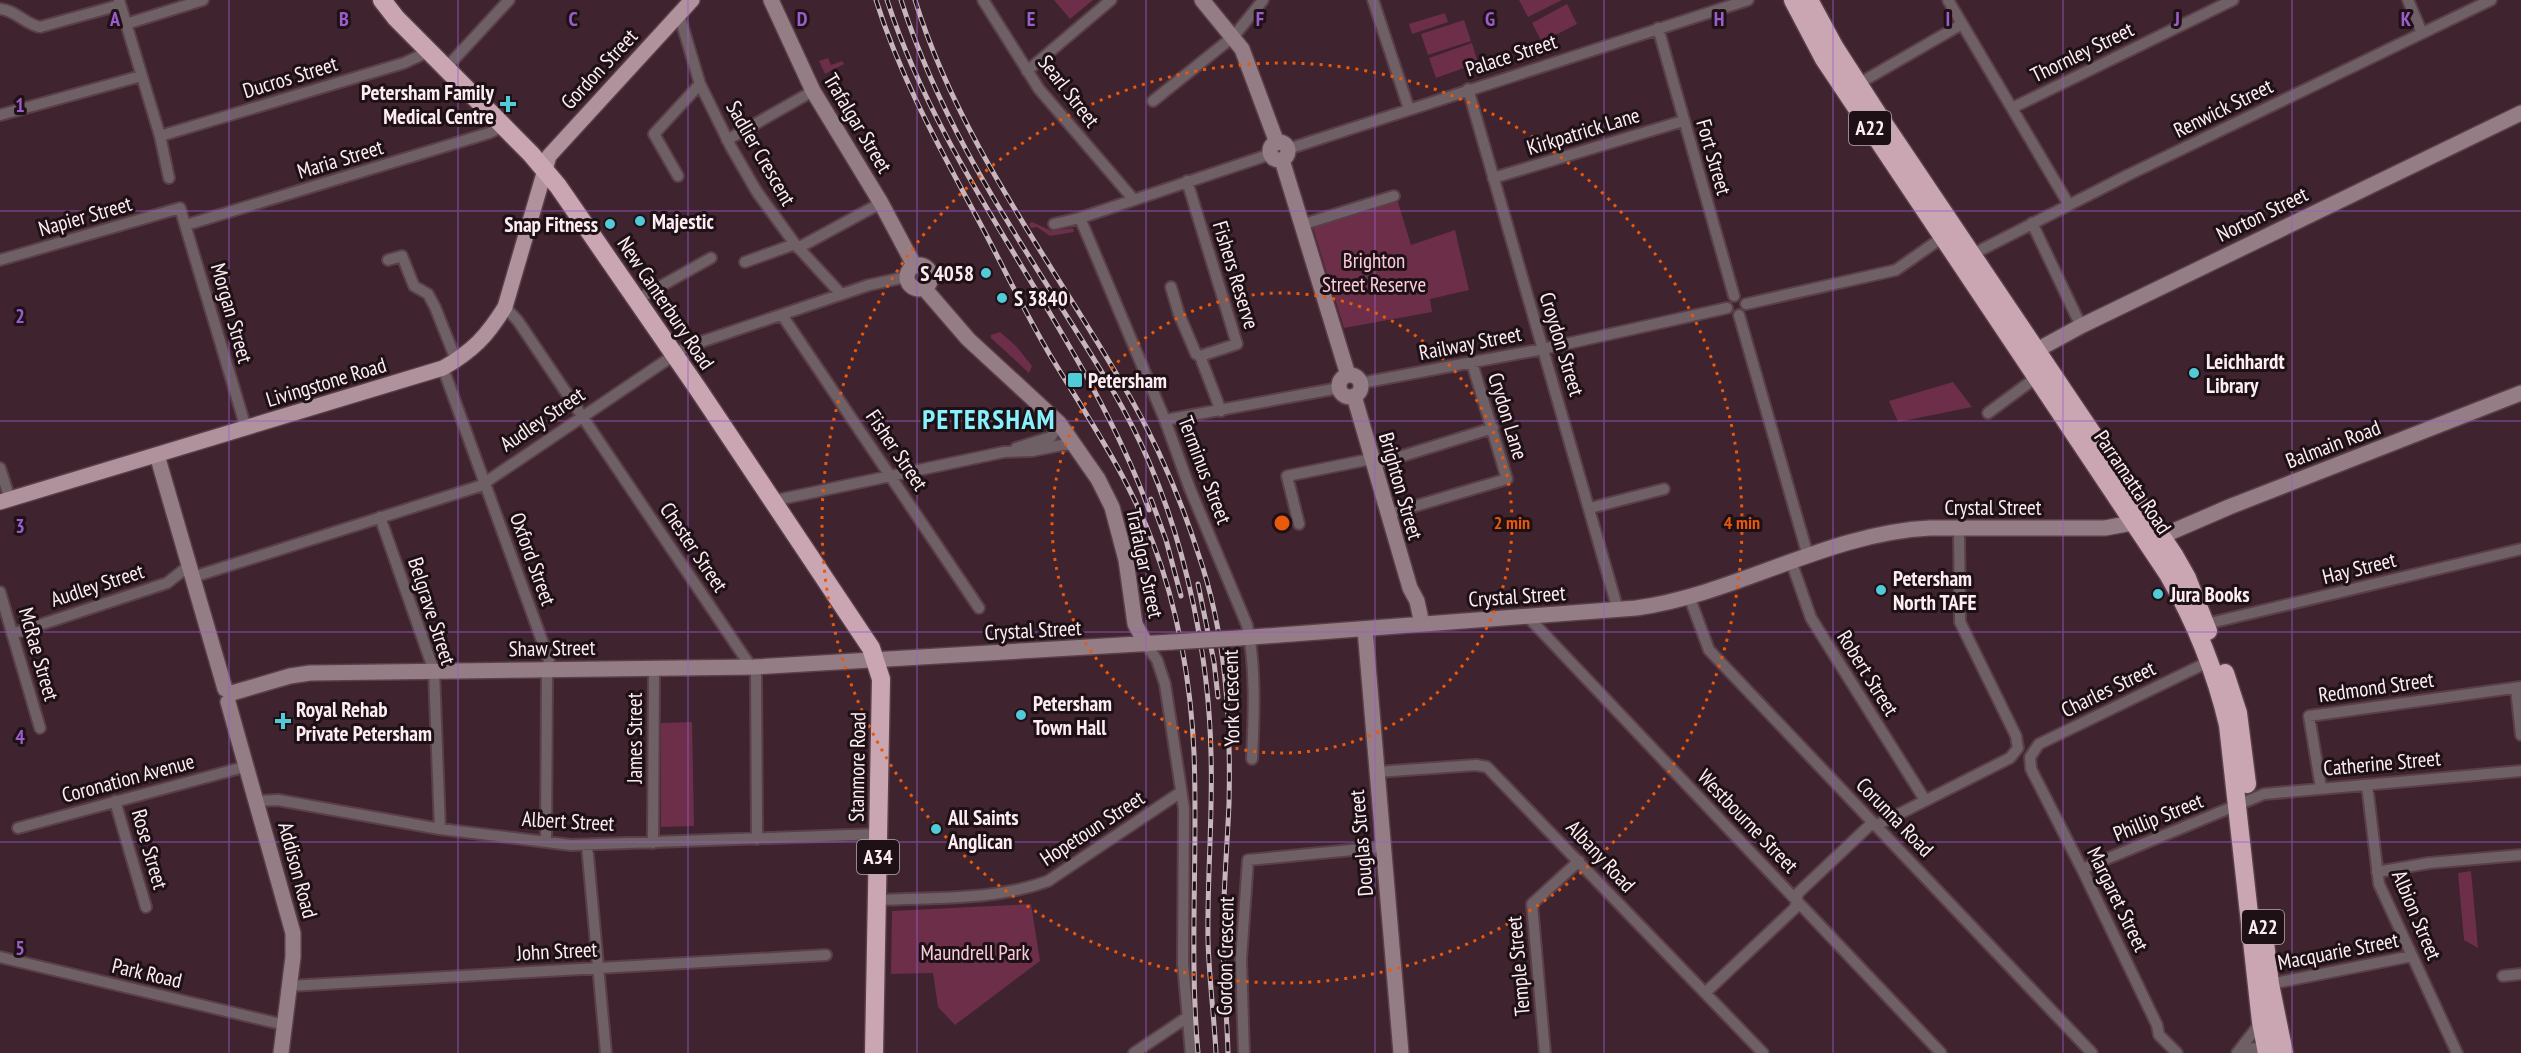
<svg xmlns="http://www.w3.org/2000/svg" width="2521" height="1053" viewBox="0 0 2521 1053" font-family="'PT Sans Narrow',sans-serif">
  <rect width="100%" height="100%" fill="#3f232e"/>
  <path fill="#6d2e4a" d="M1054,0H1093L1070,19Z
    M1519,0H1562L1528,17Z
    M1567,4L1577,24L1542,42L1532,23Z
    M1445,13L1448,22L1412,34L1409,24Z
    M1464,20L1471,41L1428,55L1421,34Z
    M1472,43L1478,63L1436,78L1429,58Z
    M828,58L831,65L842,61L844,64L825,74L819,61Z
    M1397,199L1411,245L1455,230L1469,290L1430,299L1432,312L1344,328L1312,225Z
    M1032,222L1052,231L1073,228L1074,232L1050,236L1037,227L1031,228L1029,224Z
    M1000,332L1016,346L1032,366L1029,373L991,338V335Z
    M1953,382L1972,407L1898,422L1889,401Z
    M692,722L694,826L661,827V723Z
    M2471,871L2478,948L2464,940L2458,873Z
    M1031,904L1040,961L955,1025L938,1007L933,973L891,974L892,911Z"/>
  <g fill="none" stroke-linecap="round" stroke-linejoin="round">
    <defs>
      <path id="street" d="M119,0L160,136L169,178
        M983,0L1039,89L1134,200
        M1373,0L1409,109
        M1948,0L2069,205
        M2408,0L2422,33
        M0,9C15,10 25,24 40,27L120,5
        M679,14L700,84L731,147L757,192L795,244L841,294
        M126,24L203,0
        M1658,28L1734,296
        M446,68L509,0
        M1027,71L1111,0
        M1858,84L1962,24
        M1468,89L1618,610
        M1153,101L1234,36L1263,0
        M2012,108L2233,0
        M0,115L141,76
        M160,136L404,63L430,51
        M727,140L813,91
        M1288,149L1748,0
        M678,176L654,134L700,84
        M1493,178L1683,121
        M1187,181L1237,344L1200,356
        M1080,218L1165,420L1190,489L1247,625C1256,665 1254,717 1252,759
        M2032,223L2081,326
        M1054,224L1080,218L1271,154
        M186,225L489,133L504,126
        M1301,225L1394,196
        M798,248L881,203
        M1973,254L2128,175L2491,0
        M0,260L180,208L246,428
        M388,260L402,256L414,286L428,294L435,307L456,360
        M745,262L795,244
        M1171,287L1179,314L1196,354L1200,356L1221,411
        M636,300L711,258
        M1746,304L1896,270L1943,237
        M505,307L518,321L745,658L756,673L757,839
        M782,315L979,608
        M1739,315L1808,556
        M443,368L549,660L547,676L546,842
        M1361,383L1543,349L1727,308
        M1988,413L2030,382
        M1165,420L1339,388
        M1016,448L1051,437L1059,423
        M1373,465L1493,428
        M0,468L10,499
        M772,501L1004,452L1032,451L1062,445H1076
        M1590,508L1664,489
        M1388,514L1507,479L1472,363
        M380,517L434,671L440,829
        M1299,524L1287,476L1371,459
        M1791,561L1811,618L1925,800
        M193,577L480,486L686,347L869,285L906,277
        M0,592L40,728
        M1689,596L1709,650L2092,1053
        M1527,616L1941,1053
        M2206,624L2521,549
        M12,634L167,583L190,565
        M1146,644L1157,660L1165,684L1184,809L1183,964L1191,1053
        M2516,688L2521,735
        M1377,772L1476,765L1487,767L1763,1053
        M2367,785L2379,884L2457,1053
        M2321,788L2309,716L2521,687
        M115,801L146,907
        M258,801L278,800L440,829L571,845L879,834
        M18,828L248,766
        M653,843L654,668
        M587,845L606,1053
        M2082,869L2264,794L2521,771
        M2377,872L2429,863L2521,855
        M878,900C934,897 994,901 1048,881L1181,792
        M0,957L285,1025
        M2503,976L2521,974
        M2270,984L2412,956
        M289,986L826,955
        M1705,993L1795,908L1798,893L1869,826L1881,823L2010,758L2018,748L2016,736L1960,622L1959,529
        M1134,1053L1186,1018
        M1244,1053L1241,959L1248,860L1383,847
        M1545,1053L1532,904L1579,861
        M2177,1053L2159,1035L2157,1025L2082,869L2031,769L2030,757L2039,744L2208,662
        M2237,1053L2261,1022
        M2237,1053L2254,1048L2266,1053"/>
      <path id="secondary" d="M771,0L813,91L881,203L914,265
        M1202,0L1242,49L1277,143
        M1270 151a9 9 0 1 1 18 0a9 9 0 1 1-18 0Z
        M1282,160L1348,375
        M907 277a12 12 0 1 1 24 0a12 12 0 1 1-24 0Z
        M924,288L968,339L1059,423L1098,479L1112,507L1126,560L1135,624L1146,644
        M2026,356L2081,326L2521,113
        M1339 386a11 11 0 1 1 22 0a11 11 0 1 1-22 0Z
        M1354,396L1410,588L1417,601L1422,624
        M157,455L225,689
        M2162,536L2229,507L2521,393
        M1365,629L1401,1053
        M1239,638L1636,608C1737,594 1827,533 1930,528H2105L2143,521
        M232,693L290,676L310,673L754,667L1172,642
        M228,702L293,933V957L281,1053"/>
      <path id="primary" d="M0,502L443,368C473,351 487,336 505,307L549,156L692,0"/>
      <path id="highway" d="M382,0L396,18L531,154L558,186L698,389L871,648L881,679L874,1053
        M1793,0L1824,59L2168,574C2195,621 2216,674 2228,725L2261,1022L2267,1053
        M1809,0L1835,48L1884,124L2174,555L2187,578L2208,631
        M2225,673L2238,713L2247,784
        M2264,934L2270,984L2284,1053"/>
    </defs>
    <use href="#street" stroke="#5a3f49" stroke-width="14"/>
    <use href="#secondary" stroke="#5a3f49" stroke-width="18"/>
    <use href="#primary" stroke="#5a3f49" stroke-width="18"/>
    <use href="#highway" stroke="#5a3f49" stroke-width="21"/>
    <use href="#street" stroke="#6f6065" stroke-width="10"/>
    <use href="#secondary" stroke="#947d85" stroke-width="15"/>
    <use href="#primary" stroke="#b0929d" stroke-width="15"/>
    <use href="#highway" stroke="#caa6b3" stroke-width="18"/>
    <defs>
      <path id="rail" d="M876,0C901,80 942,152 981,225C1004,268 1025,313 1050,355C1087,416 1128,476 1153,543C1178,608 1191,684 1194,753C1198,854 1189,953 1198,1053
        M887,0C947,184 1083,330 1149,510
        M901,0C935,107 994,202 1054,296C1088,350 1124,403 1149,462C1187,550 1209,658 1211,754C1213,816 1207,878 1208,940C1209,978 1214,1015 1216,1053
        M915,0C960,145 1056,267 1130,397C1158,446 1181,500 1198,553C1226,633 1231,720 1229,804C1227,849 1223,895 1223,940C1223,978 1227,1015 1228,1053
        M1151,499L1166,540L1181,596
        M1198,584L1214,662L1218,697"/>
    </defs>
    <use href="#rail" stroke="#c8b5bc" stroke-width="5"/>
    <use href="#rail" stroke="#1e1116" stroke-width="3" stroke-dasharray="9" stroke-linecap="butt"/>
    <defs>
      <path id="secondary-bridge" d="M1172,642L1239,638"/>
    </defs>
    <use href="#secondary-bridge" stroke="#5a3f49" stroke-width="18" stroke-linecap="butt"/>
    <use href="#secondary-bridge" stroke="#947d85" stroke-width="15"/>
  </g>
  <path fill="none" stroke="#9c5ccc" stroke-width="1.5" stroke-opacity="0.55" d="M229,0V1053M458,0V1053M688,0V1053M917,0V1053M1146,0V1053M1375,0V1053M1604,0V1053M1833,0V1053M2063,0V1053M2292,0V1053M0,211H2521M0,421H2521M0,632H2521M0,842H2521"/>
  <g fill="none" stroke="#e8590c" stroke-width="3" stroke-dasharray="3 6">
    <circle cx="1282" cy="523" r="230"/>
    <circle cx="1282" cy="523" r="460"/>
  </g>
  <g fill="#52cbd8" stroke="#1e1116" stroke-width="2">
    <path d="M505 95h6v6h6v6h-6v6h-6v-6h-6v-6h6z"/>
    <circle cx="640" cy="221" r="6"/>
    <circle cx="610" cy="224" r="6"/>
    <circle cx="986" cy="273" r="6"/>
    <circle cx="1002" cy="298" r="6"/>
    <circle cx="2194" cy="373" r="6"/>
    <rect x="1067" y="372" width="16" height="16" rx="3"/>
    <circle cx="1881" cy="590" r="6"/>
    <circle cx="2158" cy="594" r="6"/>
    <circle cx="1021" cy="715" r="6"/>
    <path d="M280 712h6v6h6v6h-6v6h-6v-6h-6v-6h6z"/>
    <circle cx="936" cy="829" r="6"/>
  </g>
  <g text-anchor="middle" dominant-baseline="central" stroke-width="6" stroke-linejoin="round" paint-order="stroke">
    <g fill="#1e1116" stroke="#baabb0" stroke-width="1.5">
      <rect x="1849" y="111" width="42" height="34" rx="4.5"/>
      <rect x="857" y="840" width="42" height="34" rx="4.5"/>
      <rect x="2242" y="910" width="42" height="34" rx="4.5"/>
    </g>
    <g font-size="20" font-weight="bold" fill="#fdedf2">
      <text x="1870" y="128">A22</text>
      <text x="878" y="857">A34</text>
      <text x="2263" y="927">A22</text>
    </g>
    <g font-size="21" fill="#fdedf2" stroke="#1e1116">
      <text transform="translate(2082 52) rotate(-26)">Thornley Street</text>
      <text transform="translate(1511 55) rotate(-18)">Palace Street</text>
      <text transform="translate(599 69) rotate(-47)">Gordon Street</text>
      <text transform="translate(290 77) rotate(-17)">Ducros Street</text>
      <text transform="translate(1069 91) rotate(52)">Searl Street</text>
      <text transform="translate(2223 108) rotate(-26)">Renwick Street</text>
      <text transform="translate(858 123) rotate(59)">Trafalgar Street</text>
      <text transform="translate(1583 131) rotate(-17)">Kirkpatrick Lane</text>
      <text transform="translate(761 153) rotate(60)">Sadlier Crescent</text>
      <text transform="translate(1714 157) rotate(74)">Fort Street</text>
      <text transform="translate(340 159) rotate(-17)">Maria Street</text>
      <text transform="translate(2262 214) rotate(-26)">Norton Street</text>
      <text transform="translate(85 216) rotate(-16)">Napier Street</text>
      <text transform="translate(1236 275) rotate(73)">Fishers Reserve</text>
      <text transform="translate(666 303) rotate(56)">New Canterbury Road</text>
      <text transform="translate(232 313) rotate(74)">Morgan Street</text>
      <text transform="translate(1470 343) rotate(-11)">Railway Street</text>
      <text transform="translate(1562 344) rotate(73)">Croydon Street</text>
      <text transform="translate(326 382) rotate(-17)">Livingstone Road</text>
      <text transform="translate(1508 416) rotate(73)">Crydon Lane</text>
      <text transform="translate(542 419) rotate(-34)">Audley Street</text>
      <text transform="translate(2333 444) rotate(-21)">Balmain Road</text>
      <text transform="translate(897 450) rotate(56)">Fisher Street</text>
      <text transform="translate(1205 470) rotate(69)">Terminus Street</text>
      <text transform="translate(2133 482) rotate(56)">Parramatta Road</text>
      <text transform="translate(1401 486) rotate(74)">Brighton Street</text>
      <text x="1993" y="507">Crystal Street</text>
      <text transform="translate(694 547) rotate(56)">Chester Street</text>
      <text transform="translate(533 559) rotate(70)">Oxford Street</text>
      <text transform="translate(1145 563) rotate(78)">Trafalgar Street</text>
      <text transform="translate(2359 568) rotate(-14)">Hay Street</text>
      <text transform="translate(97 585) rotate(-18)">Audley Street</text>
      <text transform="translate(1517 596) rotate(-4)">Crystal Street</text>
      <text transform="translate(432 611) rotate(72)">Belgrave Street</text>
      <text transform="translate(1033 630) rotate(-3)">Crystal Street</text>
      <text transform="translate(552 648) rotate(-1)">Shaw Street</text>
      <text transform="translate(39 654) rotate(74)">McRae Street</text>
      <text transform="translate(1868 673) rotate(58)">Robert Street</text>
      <text transform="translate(2376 687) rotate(-8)">Redmond Street</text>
      <text transform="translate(2108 689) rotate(-26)">Charles Street</text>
      <text transform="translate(1231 698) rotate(-91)">York Crescent</text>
      <text transform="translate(634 738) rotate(-90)">James Street</text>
      <text transform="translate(2382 763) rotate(-5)">Catherine Street</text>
      <text transform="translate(857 767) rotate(-89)">Stanmore Road</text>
      <text transform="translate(128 778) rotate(-15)">Coronation Avenue</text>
      <text transform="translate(1895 817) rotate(46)">Corunna Road</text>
      <text transform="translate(2158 817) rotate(-22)">Phillip Street</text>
      <text transform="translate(568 821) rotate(3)">Albert Street</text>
      <text transform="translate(1748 821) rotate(46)">Westbourne Street</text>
      <text transform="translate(1092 828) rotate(-33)">Hopetoun Street</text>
      <text transform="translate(1361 843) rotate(-95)">Douglas Street</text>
      <text transform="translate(150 849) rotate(74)">Rose Street</text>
      <text transform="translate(1601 856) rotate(47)">Albany Road</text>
      <text transform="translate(298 870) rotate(75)">Addison Road</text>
      <text transform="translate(2118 899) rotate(64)">Margaret Street</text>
      <text transform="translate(2417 915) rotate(67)">Albion Street</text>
      <text transform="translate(557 951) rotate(-3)">John Street</text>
      <text transform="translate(2338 951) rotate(-11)">Macquarie Street</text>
      <text transform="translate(1225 956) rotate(-89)">Gordon Crescent</text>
      <text transform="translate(1518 966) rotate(-95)">Temple Street</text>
      <text transform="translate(147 973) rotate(13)">Park Road</text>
    </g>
    <g font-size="21" font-weight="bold" fill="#fdedf2" stroke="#1e1116" text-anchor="start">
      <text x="494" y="92" text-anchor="end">Petersham Family<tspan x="494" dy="24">Medical Centre</tspan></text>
      <text x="652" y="221">Majestic</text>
      <text x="598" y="224" text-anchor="end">Snap Fitness</text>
      <text x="974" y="273" text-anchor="end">S 4058</text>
      <text x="1014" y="298">S 3840</text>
      <text x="2206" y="361">Leichhardt<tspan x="2206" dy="24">Library</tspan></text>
      <text x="1088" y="380">Petersham</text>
      <text x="1893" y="578">Petersham<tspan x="1893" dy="24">North TAFE</tspan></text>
      <text x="2170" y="594">Jura Books</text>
      <text x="1033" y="703">Petersham<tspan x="1033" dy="24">Town Hall</tspan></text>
      <text x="296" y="709">Royal Rehab<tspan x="296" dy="24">Private Petersham</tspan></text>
      <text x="948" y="817">All Saints<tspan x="948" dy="24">Anglican</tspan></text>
    </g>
    <g font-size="21" fill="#fbcbdc" stroke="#1e1116">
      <text x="1374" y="260">Brighton<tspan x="1374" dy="24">Street Reserve</tspan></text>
      <text x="975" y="952">Maundrell Park</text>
    </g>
    <g font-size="27" font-weight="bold" letter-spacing="1.5" fill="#87f2fd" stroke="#1e1116">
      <text x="989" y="419">PETERSHAM</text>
    </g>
  </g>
  <g font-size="20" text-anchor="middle" font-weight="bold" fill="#9c5ccc" stroke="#1e1116" stroke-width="6" stroke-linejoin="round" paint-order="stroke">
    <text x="115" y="26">A</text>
    <text x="344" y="26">B</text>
    <text x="573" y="26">C</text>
    <text x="802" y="26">D</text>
    <text x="1031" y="26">E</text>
    <text x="1260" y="26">F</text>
    <text x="1490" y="26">G</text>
    <text x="1719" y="26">H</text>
    <text x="1948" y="26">I</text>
    <text x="2177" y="26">J</text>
    <text x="2406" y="26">K</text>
    <text x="20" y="112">1</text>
    <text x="20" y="323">2</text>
    <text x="20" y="533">3</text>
    <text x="20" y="744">4</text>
    <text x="20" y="955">5</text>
  </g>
  <circle cx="1282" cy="523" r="9" fill="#e8590c" stroke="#1e1116" stroke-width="3"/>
  <g font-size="18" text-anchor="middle" font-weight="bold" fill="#e8590c" stroke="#1e1116" stroke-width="6" stroke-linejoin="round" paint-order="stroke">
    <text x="1512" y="529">2 min</text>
    <text x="1742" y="529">4 min</text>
  </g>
</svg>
